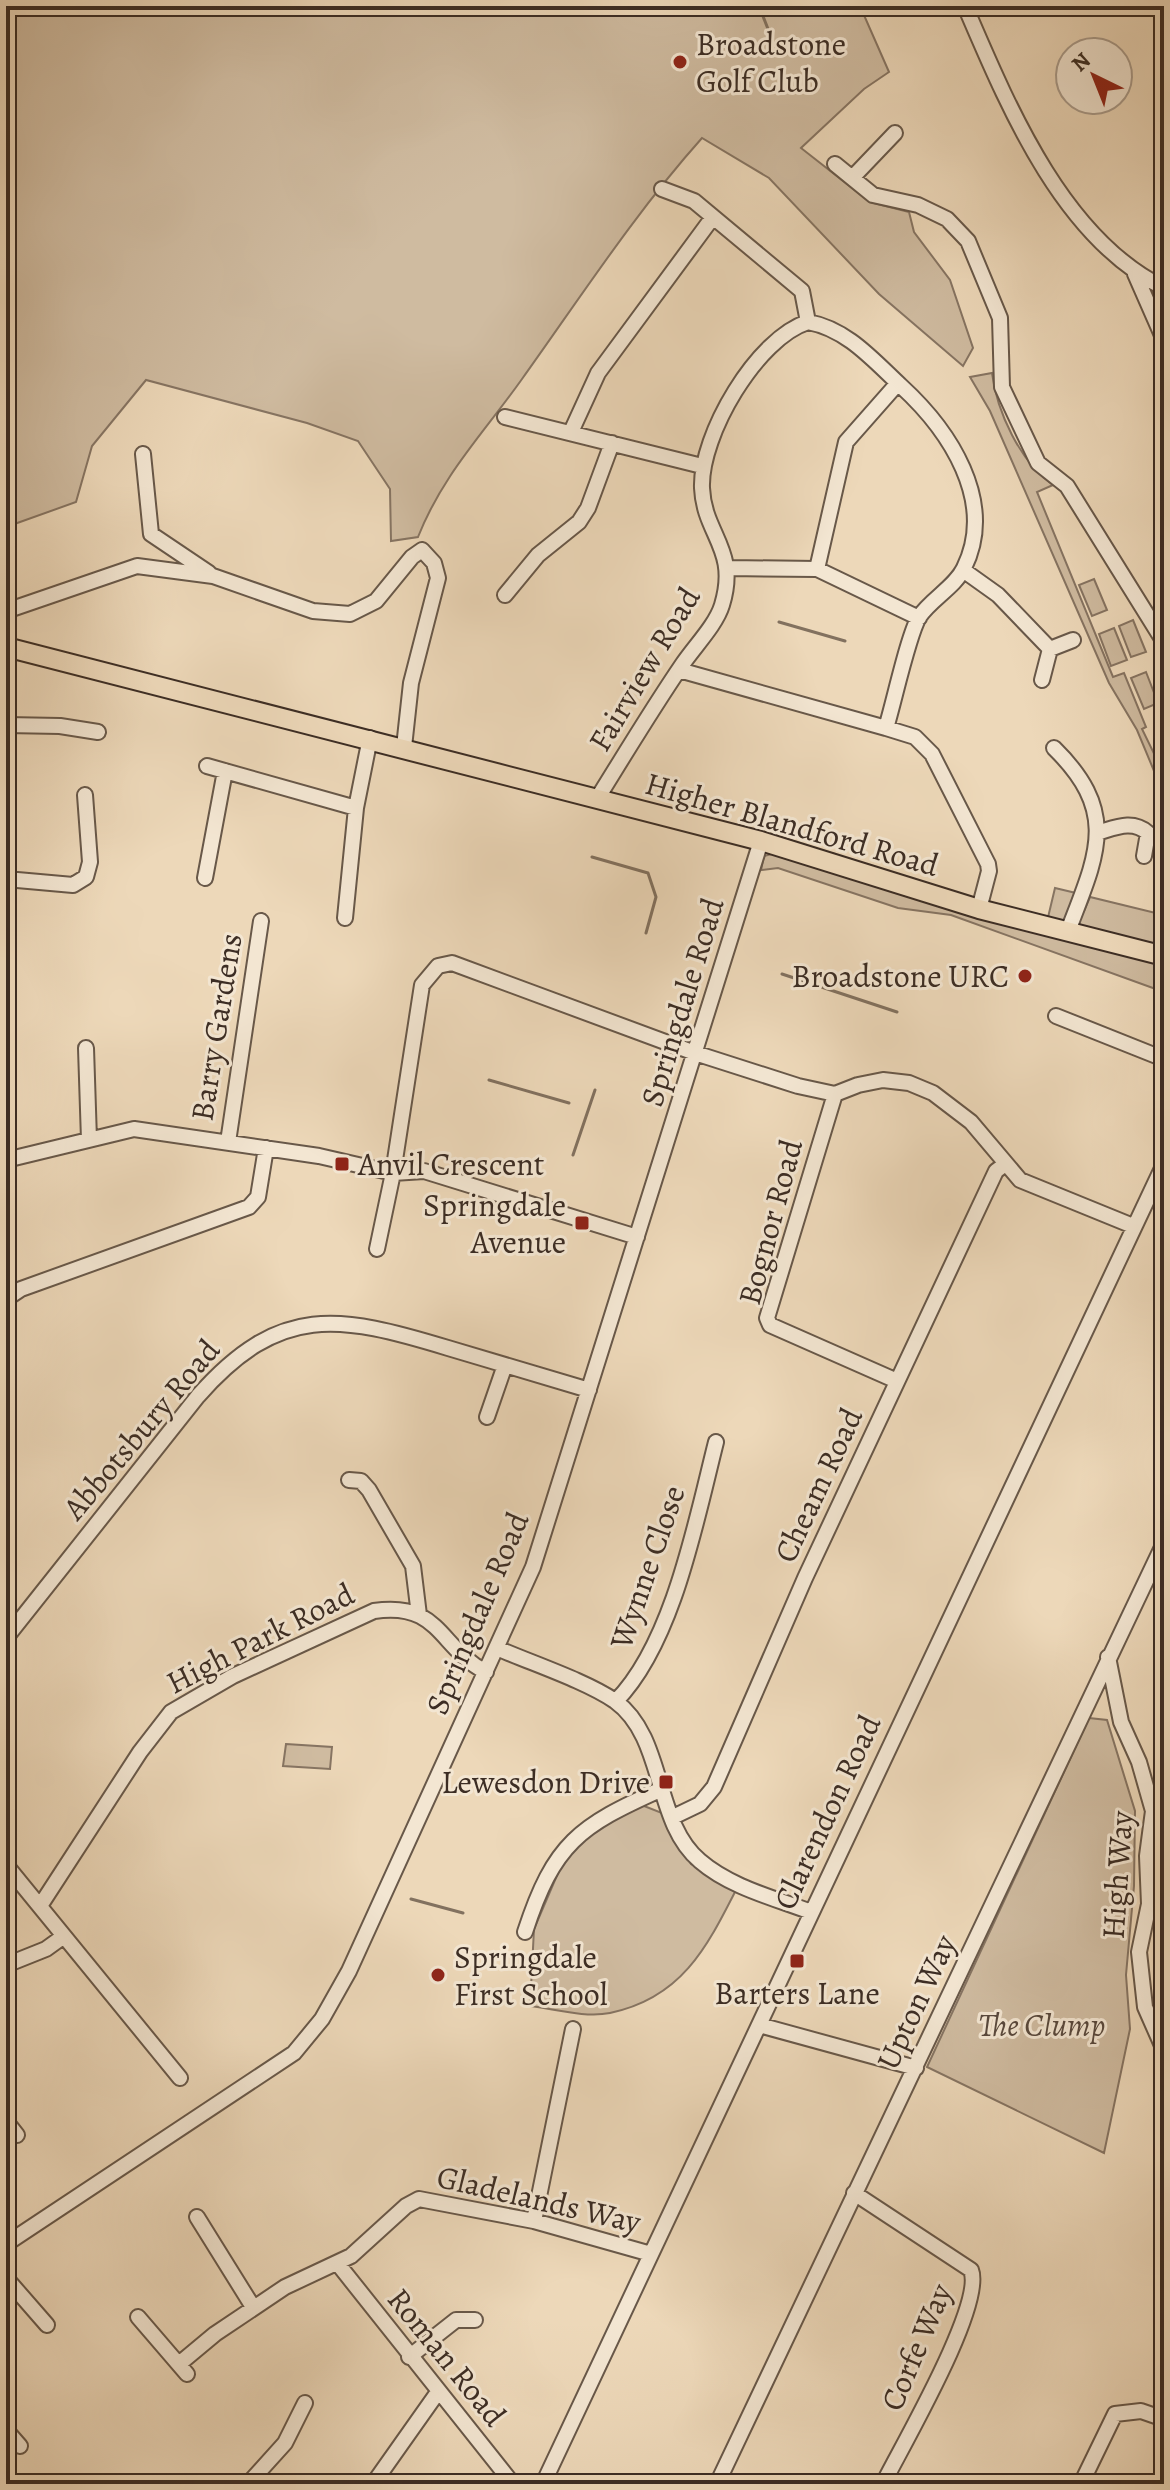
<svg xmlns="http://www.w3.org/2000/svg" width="1170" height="2490" viewBox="0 0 1170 2490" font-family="Alegreya,serif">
  <rect width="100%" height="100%" fill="#edd8b9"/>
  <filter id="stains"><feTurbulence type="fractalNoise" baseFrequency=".0025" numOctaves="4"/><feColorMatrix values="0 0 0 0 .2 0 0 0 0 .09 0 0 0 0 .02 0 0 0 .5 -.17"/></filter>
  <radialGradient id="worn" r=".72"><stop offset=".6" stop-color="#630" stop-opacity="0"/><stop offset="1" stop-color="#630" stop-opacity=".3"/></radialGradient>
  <path fill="#cfbba0" stroke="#867462" stroke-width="2" d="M6,6H860L889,72L864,89L801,148L870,202L909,212L914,232L950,280L973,348L963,366L879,294L769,178L702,138C635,213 580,298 522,379C483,434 443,474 418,537L391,541L390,489L358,441L307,423L146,380L92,446L76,502L6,527Z
    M992,373C997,412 1020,462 1053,485L1037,492L1113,677L1124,673L1146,727L1142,729L1164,774V795L1137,730L1109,683L990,411L970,377Z
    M1094,579L1107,610L1092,616L1079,585Z
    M1133,620L1146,652L1131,657L1119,626Z
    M1114,628L1127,660L1111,666L1099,634Z
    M1146,672L1158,703L1144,709L1131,678Z
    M779,852L1045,930L1055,888L1076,893L1073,904L1084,911L1090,897L1164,915V992L951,915L898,908L778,868L761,870L764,856Z
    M1089,1718L1107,1720L1135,1811L1134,1886L1126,1975L1130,2029L1104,2153L927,2067Z
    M286,1744L332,1747L330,1769L283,1766Z
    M639,1804L662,1813L691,1864L737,1888C707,1947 682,1998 610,2013C585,2018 555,2009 530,2006L534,1929L561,1866L583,1838Z"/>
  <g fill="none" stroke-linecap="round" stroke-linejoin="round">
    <path stroke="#82715f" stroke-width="3" d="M759,6L768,29
      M779,622L845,641
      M592,857L648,873L656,897L646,933
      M782,974L897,1012
      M489,1080L569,1103
      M573,1155L595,1090
      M411,1899L463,1913"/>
    <defs>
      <path id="minor" d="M965,6C1008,106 1062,238 1164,288
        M835,164L873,195L918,205L947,219L968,241L1000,318L1002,387L1038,463L1067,486L1164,642
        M852,178L895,133
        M662,189L694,201L802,291L808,322C847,329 873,360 901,386C949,430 997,501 964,568C955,587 931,599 919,617C908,636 894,702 886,728
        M1135,274L1164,340
        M505,417L702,466
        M571,432L598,373L713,217
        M143,454L151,534L209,573
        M729,568L817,569L919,618
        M817,569L846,442L898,383
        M963,570L998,595L1050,649L1073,640
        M505,595L538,555L579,522L588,508L612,443
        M6,611L137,566L213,576L313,611L350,614L376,601L412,557L422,550L434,563L438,578L411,683L404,747
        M679,670L886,728L915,737L932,754L988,864L989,871L979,909
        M1042,680L1050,649
        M6,725L60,726L98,732
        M1054,748C1120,813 1097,855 1068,931
        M207,766L356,808
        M597,799C625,754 652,709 682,665C694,647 716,625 722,605C739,549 704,535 702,488C700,435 757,338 808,322
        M1100,832C1117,827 1133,820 1148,833L1144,856
        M205,878L225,771
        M6,879L73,885L86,877L90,862L85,795
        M345,918L356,808L370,738
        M1056,1016L1164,1059
        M86,1048L89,1140
        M835,1094L767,1318L770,1325L897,1381
        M228,1142L261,921
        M6,1160L134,1129L319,1156L393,1173L424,1171L637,1237
        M377,1249L393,1173L422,985L438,966L452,963L695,1053L798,1086L835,1094L858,1085L883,1080L909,1083L933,1093L971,1122L1020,1180L1133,1226
        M6,1299L21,1289L249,1207L258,1197L266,1148
        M487,1417L505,1365
        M349,1480L361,1481L369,1490L413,1566L419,1615
        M6,1638L198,1396C280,1303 339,1315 448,1348C495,1362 542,1376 589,1390
        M497,1648C531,1663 586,1681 615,1701C666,1738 653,1822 700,1861C730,1887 774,1898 811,1912
        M1108,1657L1121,1722L1139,1762L1153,1811L1147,1856L1149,1904L1139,1952L1145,2007L1164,2050
        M616,1701C673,1643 696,1521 716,1442
        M673,1817L700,1804L714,1787L805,1578L996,1171L1004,1165
        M6,1865L180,2078
        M40,1906L140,1752L171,1712L233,1676L374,1611C440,1601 439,1648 486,1672
        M525,1932C554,1843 579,1826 662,1789
        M6,1965L46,1949L64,1936
        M759,2025L916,2068
        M6,2121L17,2135
        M854,2193L971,2270C985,2304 902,2446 883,2484
        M197,2217L253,2307
        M534,2221L573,2029
        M6,2244L294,2053L322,2019L349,1971L533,1567L761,841
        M338,2264L513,2484
        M6,2278L47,2325
        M138,2317L187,2374
        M409,2357L456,2320H475
        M179,2364L215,2334L285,2287L351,2256L406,2206L419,2199L534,2221L651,2254
        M6,2430L20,2446
        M248,2484L285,2443L305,2403
        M373,2484L438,2392
        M543,2484L1164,1164
        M717,2484L1164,1543
        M1081,2484L1115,2414L1141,2411L1164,2419"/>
      <path id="major" d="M6,647L761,841L979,909L1164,956"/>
    </defs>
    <use href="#minor" stroke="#685849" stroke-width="18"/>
    <use href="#major" stroke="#3c2d24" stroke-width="22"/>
    <use href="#minor" stroke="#f3e6d2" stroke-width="14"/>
    <use href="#major" stroke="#edd8b9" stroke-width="18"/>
  </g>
  <g fill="#8f2418" stroke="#f3e6d2" stroke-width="3">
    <circle cx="680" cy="62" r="8"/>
    <circle cx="1025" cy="976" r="8"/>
    <rect x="334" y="1156" width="16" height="16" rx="4"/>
    <rect x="574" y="1215" width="16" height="16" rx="4"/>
    <rect x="658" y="1774" width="16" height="16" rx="4"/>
    <rect x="789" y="1953" width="16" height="16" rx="4"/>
    <circle cx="438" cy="1975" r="8"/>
  </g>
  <g text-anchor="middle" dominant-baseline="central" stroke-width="6" stroke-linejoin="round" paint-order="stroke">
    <g font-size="32" fill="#3c2d24" stroke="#f3e6d2" text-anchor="start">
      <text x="696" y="44">Broadstone<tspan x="696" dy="37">Golf Club</tspan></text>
      <text x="1009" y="976" text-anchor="end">Broadstone URC</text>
      <text x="358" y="1164">Anvil Crescent</text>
      <text x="566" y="1205" text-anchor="end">Springdale<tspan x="566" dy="37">Avenue</tspan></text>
      <text x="650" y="1782" text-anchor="end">Lewesdon Drive</text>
      <text x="454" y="1957">Springdale<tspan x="454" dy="37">First School</tspan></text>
      <text x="797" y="1993" text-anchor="middle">Barters Lane</text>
    </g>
    <g font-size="32" fill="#3c2d24" stroke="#f3e6d2">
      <text transform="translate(644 669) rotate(-59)">Fairview Road</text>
      <text transform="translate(792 824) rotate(16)">Higher Blandford Road</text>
      <text transform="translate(682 1002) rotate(-73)">Springdale Road</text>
      <text transform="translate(216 1027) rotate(-81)">Barry Gardens</text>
      <text transform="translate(770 1222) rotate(-75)">Bognor Road</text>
      <text transform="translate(141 1429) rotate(-50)">Abbotsbury Road</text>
      <text transform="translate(818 1485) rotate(-65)">Cheam Road</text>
      <text transform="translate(647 1567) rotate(-71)">Wynne Close</text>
      <text transform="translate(477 1613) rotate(-67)">Springdale Road</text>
      <text transform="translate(260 1638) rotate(-27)">High Park Road</text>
      <text transform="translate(827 1812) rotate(-65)">Clarendon Road</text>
      <text transform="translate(1117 1875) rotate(-86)">High Way</text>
      <text transform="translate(916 2002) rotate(-65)">Upton Way</text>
      <text transform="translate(539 2199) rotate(13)">Gladelands Way</text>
      <text transform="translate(916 2347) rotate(-67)">Corfe Way</text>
      <text transform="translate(447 2357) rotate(51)">Roman Road</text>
    </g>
    <g font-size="32" font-style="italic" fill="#59493d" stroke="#f3e6d2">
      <text x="1042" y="2025">The Clump</text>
    </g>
  </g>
  <rect width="1170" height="2490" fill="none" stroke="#edd8b9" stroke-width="32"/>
  <rect x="8" y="8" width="1154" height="2474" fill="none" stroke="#3c2d24" stroke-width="4"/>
  <rect x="16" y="16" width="1138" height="2458" fill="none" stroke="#3c2d24" stroke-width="2"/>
  <g transform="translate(1094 76) rotate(317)"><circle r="38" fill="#f3e6d2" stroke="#aa9c8c" stroke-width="2"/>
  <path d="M0-6L14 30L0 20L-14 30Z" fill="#8f2418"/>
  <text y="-12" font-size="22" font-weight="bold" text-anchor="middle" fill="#3c2d24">N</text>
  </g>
  <rect width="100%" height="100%" filter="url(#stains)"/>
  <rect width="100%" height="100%" fill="url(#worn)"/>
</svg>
